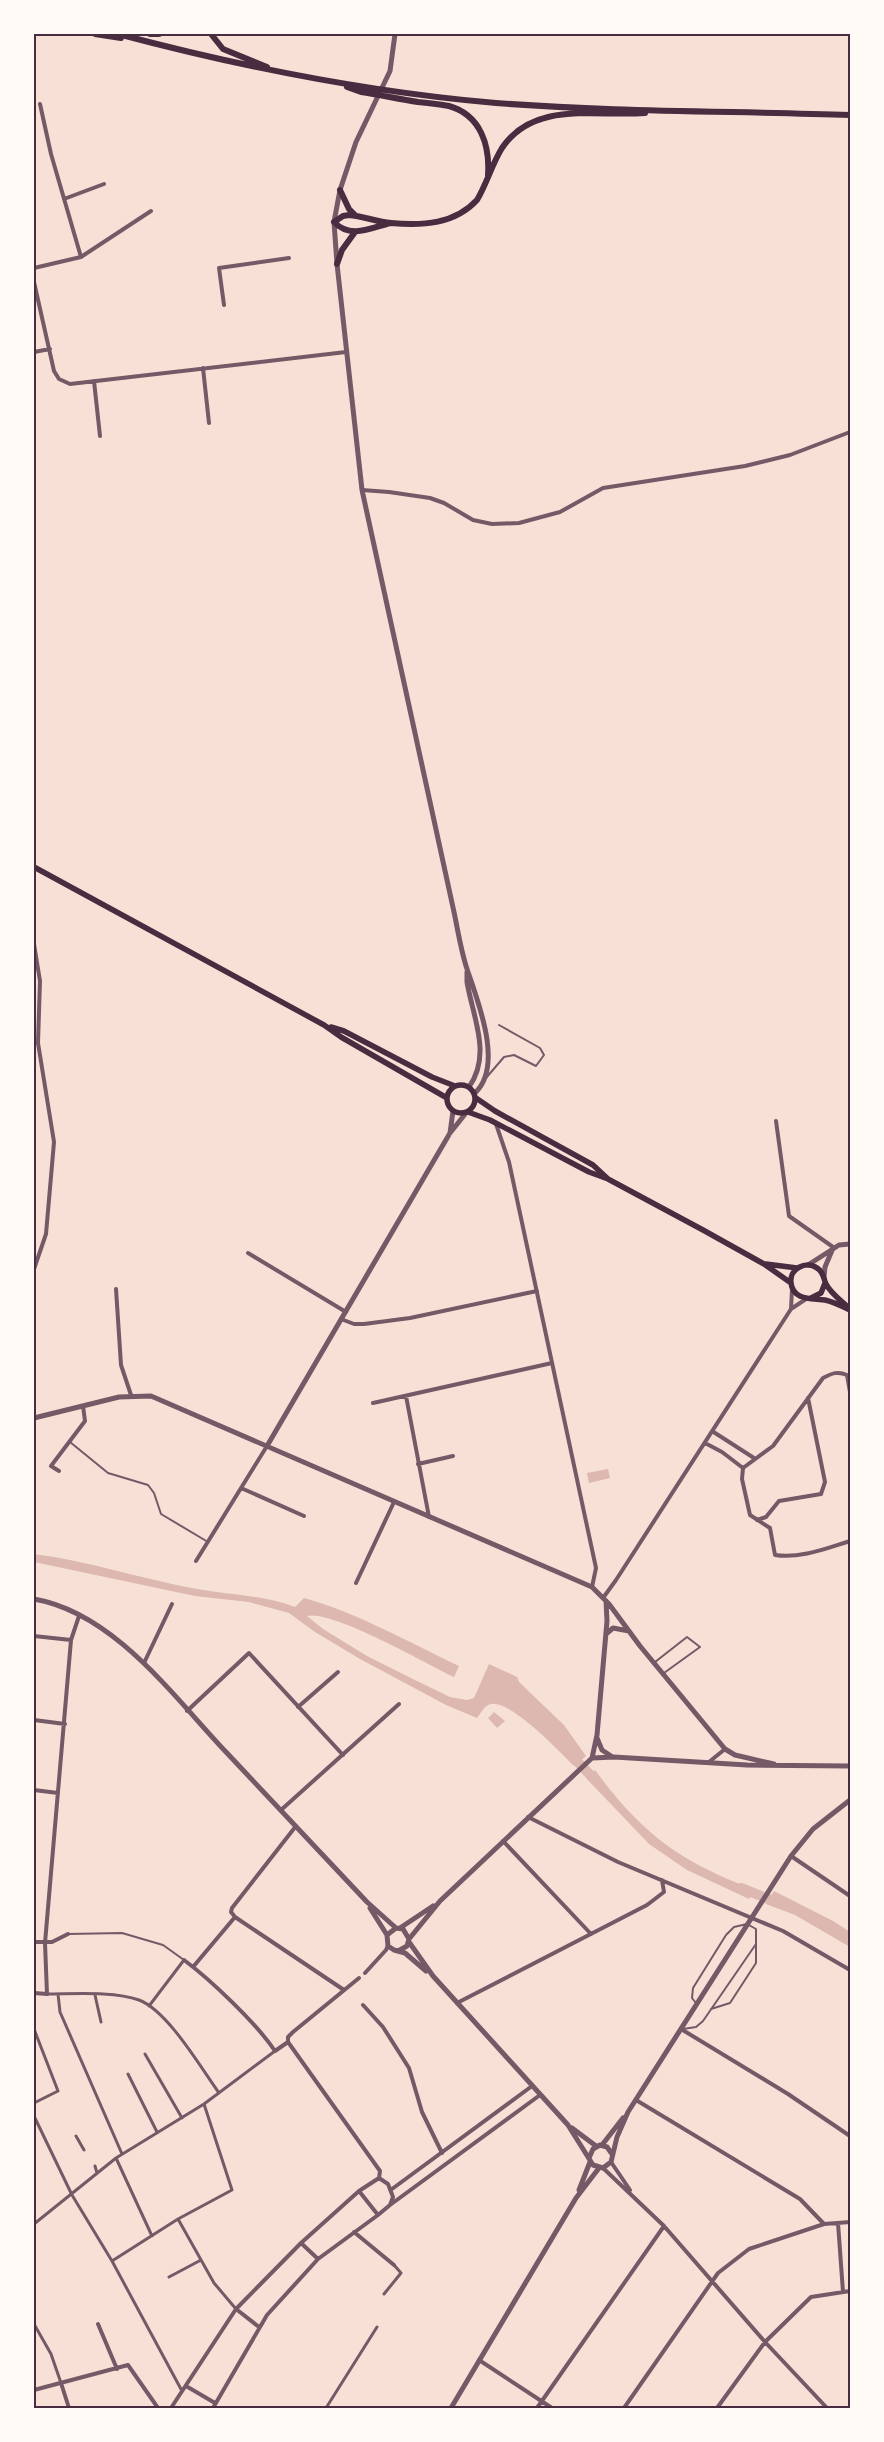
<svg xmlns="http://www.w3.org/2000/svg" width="884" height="2442" viewBox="0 0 884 2442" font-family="Arial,sans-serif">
  <rect width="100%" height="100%" fill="#f7e1d7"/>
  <path fill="#dcb8b0" d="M608,1469L610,1478L589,1483L587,1473Z
    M34,1554C89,1561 142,1579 197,1589C229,1595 264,1595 295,1607L304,1598C358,1613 408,1642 459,1666L454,1677C427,1664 331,1609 307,1616L323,1629L367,1656L413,1679L450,1697L467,1700L474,1698L489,1664L517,1677L519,1682L564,1725L586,1756L574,1766C560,1752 511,1700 491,1704C485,1705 481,1713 477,1718L446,1705L360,1659L315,1632L289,1613L249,1602L195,1596L34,1562Z
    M494,1712L505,1721L497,1728L488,1718Z
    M595,1770C643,1835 679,1861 755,1890L749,1899L687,1870L649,1844L586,1778Z
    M774,1891L833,1921L850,1932V1947L795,1915L766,1904Z"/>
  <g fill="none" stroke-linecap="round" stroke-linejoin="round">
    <path stroke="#dcb8b0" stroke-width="10" d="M569,1753L599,1784
      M741,1888L781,1904"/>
    <path stroke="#755966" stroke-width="2" d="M486,1078L504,1057L514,1055L536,1066L544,1055L540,1048L499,1025
      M70,1442L108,1473L148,1485L154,1493L161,1514L208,1542
      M655,1662L687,1637L700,1647L664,1673
      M68,1934L122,1933L163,1945L184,1960
      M696,2003L692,1998L693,1988L726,1935L734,1927L747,1924L756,1929V1963L730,2003L711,2009
      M683,2029L696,2027L703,2021L756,1944"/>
    <path stroke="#755966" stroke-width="3" d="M47,1994C74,1994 114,1991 139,2000C168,2011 201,2068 219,2093
      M58,1994L60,2012L122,2154
      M95,1995L101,2022
      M149,2006L184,1960
      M34,2029L58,2091L34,2103
      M145,2054L182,2118
      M128,2074L157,2132
      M34,2116L72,2195L112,2261L182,2391
      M76,2136L84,2150
      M116,2158L152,2236
      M95,2166L97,2173
      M178,2219L214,2283L236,2309
      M34,2224L116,2158L204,2104L275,2051
      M112,2261L178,2219L232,2190L204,2104
      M169,2277L201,2260
      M384,2294L401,2273L394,2265
      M34,2324L51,2354L61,2383
      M326,2408L377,2327"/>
    <path stroke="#755966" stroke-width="4" d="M40,104L51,154L81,257
      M64,199L104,184
      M34,268L81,257L151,211
      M34,282L54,371L59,379L70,384L346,352
      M224,305L219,268L289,258
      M34,352L50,349
      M203,368L209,423
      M94,381L100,436
      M362,490L389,492L430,498L444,503L473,520L492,524L519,523L560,512L603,488L745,466L790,455L850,432
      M34,944L40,981L38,1043L54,1142L46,1234L34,1269
      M776,1121L789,1216L833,1247
      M496,1124L509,1162L596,1568L592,1587
      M248,1253L346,1312
      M116,1289L121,1365L131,1395
      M791,1309L792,1289
      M341,1319L354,1324H364L410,1318L537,1291
      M850,1392L847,1375C838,1371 832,1373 823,1378L773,1446L743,1468L742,1479L750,1515L770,1528L775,1555C800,1559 827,1548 850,1541
      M406,1396L429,1517
      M373,1403L552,1363
      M712,1431L754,1458
      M705,1443L722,1452L743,1468
      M418,1464L453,1456
      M59,1471L51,1466L85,1421L83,1406
      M241,1488L304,1516
      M757,1520L766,1517L779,1501L821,1494L825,1482L808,1398
      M196,1561L267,1446
      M356,1583L394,1502
      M603,1598L616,1580L791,1309L806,1299
      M34,1636L71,1640
      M144,1663L172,1604
      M298,1707L338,1672
      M187,1711L249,1653L343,1755
      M34,1720L65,1724
      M709,1762L725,1749
      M34,1790L58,1793
      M281,1810L399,1704
      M528,1817L618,1862L783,1931L850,1970
      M296,1826L232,1908L231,1912L235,1917L344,1990
      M503,1841L591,1934
      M791,1856L850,1896
      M34,1942H52L68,1934
      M184,1960C211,1980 257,2024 275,2051L288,2042
      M193,1967L235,1917
      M365,1973L386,1950L388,1946
      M359,1978L293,2032L288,2037V2042L380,2171L379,2178
      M34,1993L47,1994L45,1943L71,1640L79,1616
      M457,2003L647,1905L664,1892L662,1880
      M363,2005L383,2027L409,2068L422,2112L442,2153
      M681,2029L788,2094L850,2136
      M636,2100L800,2199L824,2224
      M611,2162L630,2190
      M603,2168L664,2226L765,2342L827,2408
      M379,2178L388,2184L393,2197L390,2205L378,2215L359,2191Z
      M392,2189L532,2086
      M390,2205L540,2095
      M838,2223L843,2292
      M354,2232L394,2265
      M301,2243L318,2259
      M236,2309L259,2327
      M98,2324L117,2369
      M479,2360L552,2408
      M61,2383L69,2408
      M186,2386L215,2403
      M34,2390L128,2365L158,2408
      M171,2408L236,2309L301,2243L359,2191
      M213,2408L267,2315L318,2259L378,2215
      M537,2408L664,2226
      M624,2408L718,2273L749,2249L824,2224L850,2222
      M717,2408L765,2342L811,2297L850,2291"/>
    <path stroke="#755966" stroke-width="5" d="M395,34L390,71L356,142L340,190L334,222L337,264L362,490L454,912C458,931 461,951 467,969C478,1002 504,1066 475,1093
      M467,972V982C473,1018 492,1054 469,1087
      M450,1133L453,1111
      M808,1265L839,1245L850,1244
      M824,1277L825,1267L833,1248
      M34,1418L119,1397L151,1396L592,1587L609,1604L640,1646L725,1749L735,1755L774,1764
      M267,1446L450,1133L466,1113
      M34,1599C114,1613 173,1696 226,1752C273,1802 320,1852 367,1902L396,1928
      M606,1634L613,1628L629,1631
      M597,1738L602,1750L611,1756
      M592,1758L614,1757L747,1765L850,1766
      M592,1758L597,1735L607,1621L606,1601
      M370,1908L387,1935
      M400,1928L433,1906
      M409,1939L440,1901L592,1758
      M409,1942L433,1976L568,2125L593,2165L603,2168L611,2162L617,2137L628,2112L791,1856L813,1829L850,1800
      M398,1951L407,1946L409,1939L403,1929L396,1928L387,1935L388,1946L394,1950L405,1953L426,1971
      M572,2128L596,2146
      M602,2145L623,2118
      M589,2158L593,2149L600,2145L607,2147L612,2154
      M579,2190L590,2162
      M451,2408L576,2198L599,2168"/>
    <path stroke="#4a2c40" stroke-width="5.5" d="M34,867L324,1025L341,1037L447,1098
      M331,1027L344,1031L432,1077L455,1086
      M447 1099a14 14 0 1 1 28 0a14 14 0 1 1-28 0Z
      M476,1098L495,1111L593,1165L607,1178
      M468,1112L490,1120L589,1172L608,1179L703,1230L764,1264L791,1283
      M766,1264L797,1268
      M811,1298L821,1293L825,1283
      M850,1309C842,1301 831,1294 826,1284C823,1278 824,1272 817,1268C806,1260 789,1269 791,1283C793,1301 813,1298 825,1300C834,1302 842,1306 850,1310"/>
    <path stroke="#4a2c40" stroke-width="6" d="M95,34L121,38
      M118,34C242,67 368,92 496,103C614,112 732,111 850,115
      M150,34H159
      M211,34L223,49L267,67
      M347,87L361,92C380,95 399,99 418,102C429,103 439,104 449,106C481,115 490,146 488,175
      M340,190L349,209L355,215
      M390,223C371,228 350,239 334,222L343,216L349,215C363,216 377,222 391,223C423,226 455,224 477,200C487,183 492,164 502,148C534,100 597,117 645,113
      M337,264L342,250L355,232"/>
  </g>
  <rect width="884" height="2442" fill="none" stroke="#fffaf5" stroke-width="70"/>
  <rect x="35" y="35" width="814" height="2372" fill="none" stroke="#4a2c40" stroke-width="2"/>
</svg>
